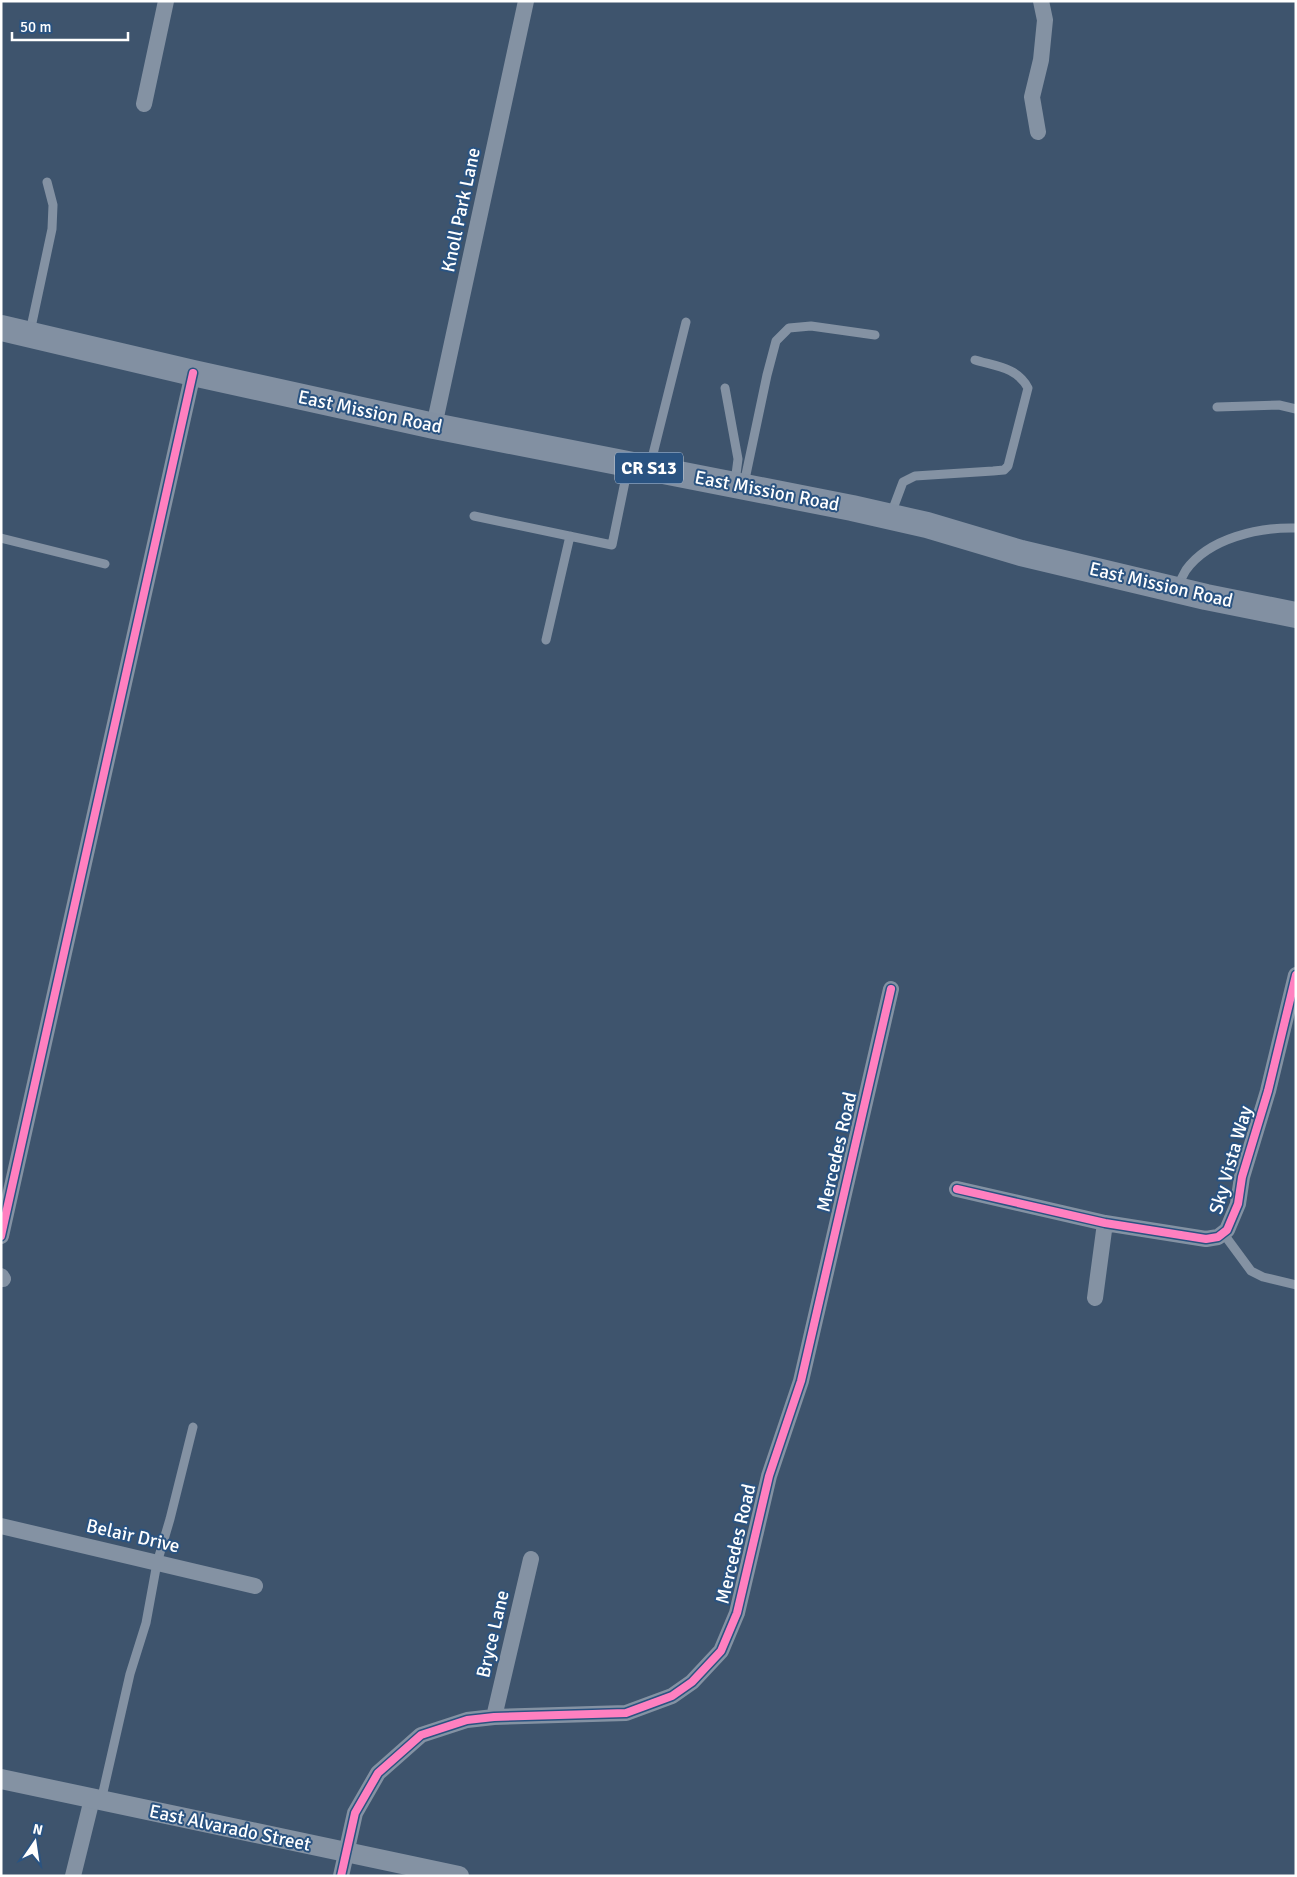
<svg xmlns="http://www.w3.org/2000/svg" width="1297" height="1877" viewBox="0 0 1297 1877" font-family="Signika,sans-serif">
  <rect width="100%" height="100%" fill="#3e546d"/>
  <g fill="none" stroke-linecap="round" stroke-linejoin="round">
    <path stroke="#8492a3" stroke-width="9" d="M30,332L52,229L53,205L47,182
      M725,388L738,459L735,482
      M1217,407L1279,405L1296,409
      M650,466L686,322
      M744,484L767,375L776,341L789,328L811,326L875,335
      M891,514L903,482L915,476L993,471L1004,470L1008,466L1028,388C1017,367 995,366 975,360
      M474,516L612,545L628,467
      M1,538L105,564
      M1177,587C1180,582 1183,575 1186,570C1209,538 1259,527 1296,528
      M546,640L570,536
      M1223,1233L1251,1271L1263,1277L1296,1285
      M101,1801L130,1674L146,1623L157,1563L170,1519L193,1427"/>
    <path stroke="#8492a3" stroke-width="16" d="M144,104L166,1
      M1038,132L1032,97L1041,60L1045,20L1041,1
      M434,426L526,1
      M957,1189L1105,1223L1206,1239L1218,1237L1227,1230L1238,1204L1242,1177L1268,1091L1296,975
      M1,1236L193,373
      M1,1276L3,1279
      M1095,1298L1105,1223
      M1,1526L255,1586
      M494,1717L531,1559
      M73,1876L92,1799
      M341,1876L355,1813L378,1773L421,1735L467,1720L494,1717L626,1713L672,1696L692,1682L721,1651L737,1613L769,1476L801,1381L891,989"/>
    <path stroke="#8492a3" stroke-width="20" d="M1,1779L459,1876"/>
    <path stroke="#8290a2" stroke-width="26" d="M1,328L193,373L434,426L852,508L927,525L1021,553L1206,597L1296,615"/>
    <defs>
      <path id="cycleway" d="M957,1189L1105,1223L1206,1239L1218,1237L1227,1230L1238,1204L1242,1177L1268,1091L1296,975
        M1,1236L193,373
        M341,1876L355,1813L378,1773L421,1735L467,1720L494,1717L626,1713L672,1696L692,1682L721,1651L737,1613L769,1476L801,1381L891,989"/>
    </defs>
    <use href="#cycleway" stroke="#2a5381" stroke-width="11"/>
    <use href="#cycleway" stroke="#ff80c0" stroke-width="8"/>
  </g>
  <g text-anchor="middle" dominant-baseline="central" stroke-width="4" stroke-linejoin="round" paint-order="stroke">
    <rect fill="#2a5381" stroke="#bfcbd9" stroke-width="1" x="615" y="452.5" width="68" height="31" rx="4"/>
    <g font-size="18" font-weight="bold" fill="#fff">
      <text x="649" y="468">CR S13</text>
    </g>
    <g font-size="19" fill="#fff" stroke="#2a5381">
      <text transform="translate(461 210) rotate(-78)">Knoll Park Lane</text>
      <text transform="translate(370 412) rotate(12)">East Mission Road</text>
      <text transform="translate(767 491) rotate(11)">East Mission Road</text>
      <text transform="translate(1161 585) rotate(13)">East Mission Road</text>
      <text transform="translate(837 1152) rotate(-77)">Mercedes Road</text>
      <text transform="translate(1231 1160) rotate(-74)">Sky Vista Way</text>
      <text transform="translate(133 1536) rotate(13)">Belair Drive</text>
      <text transform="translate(736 1544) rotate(-77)">Mercedes Road</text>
      <text transform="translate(493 1634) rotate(-77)">Bryce Lane</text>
      <text transform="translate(230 1828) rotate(12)">East Alvarado Street</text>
    </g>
  </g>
  <rect width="1297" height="1877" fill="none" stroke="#ffffff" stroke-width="5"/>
  <g transform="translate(35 1842) rotate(13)" stroke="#2a5381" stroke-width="4" paint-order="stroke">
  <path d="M0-4L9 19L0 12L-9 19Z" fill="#ffffff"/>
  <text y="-8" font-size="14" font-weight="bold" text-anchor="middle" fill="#ffffff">N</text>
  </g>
  <path d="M12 32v8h116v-8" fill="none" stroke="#ffffff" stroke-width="2.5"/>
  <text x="20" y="32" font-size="15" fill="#ffffff" stroke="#2a5381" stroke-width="4" paint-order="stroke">50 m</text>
</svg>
